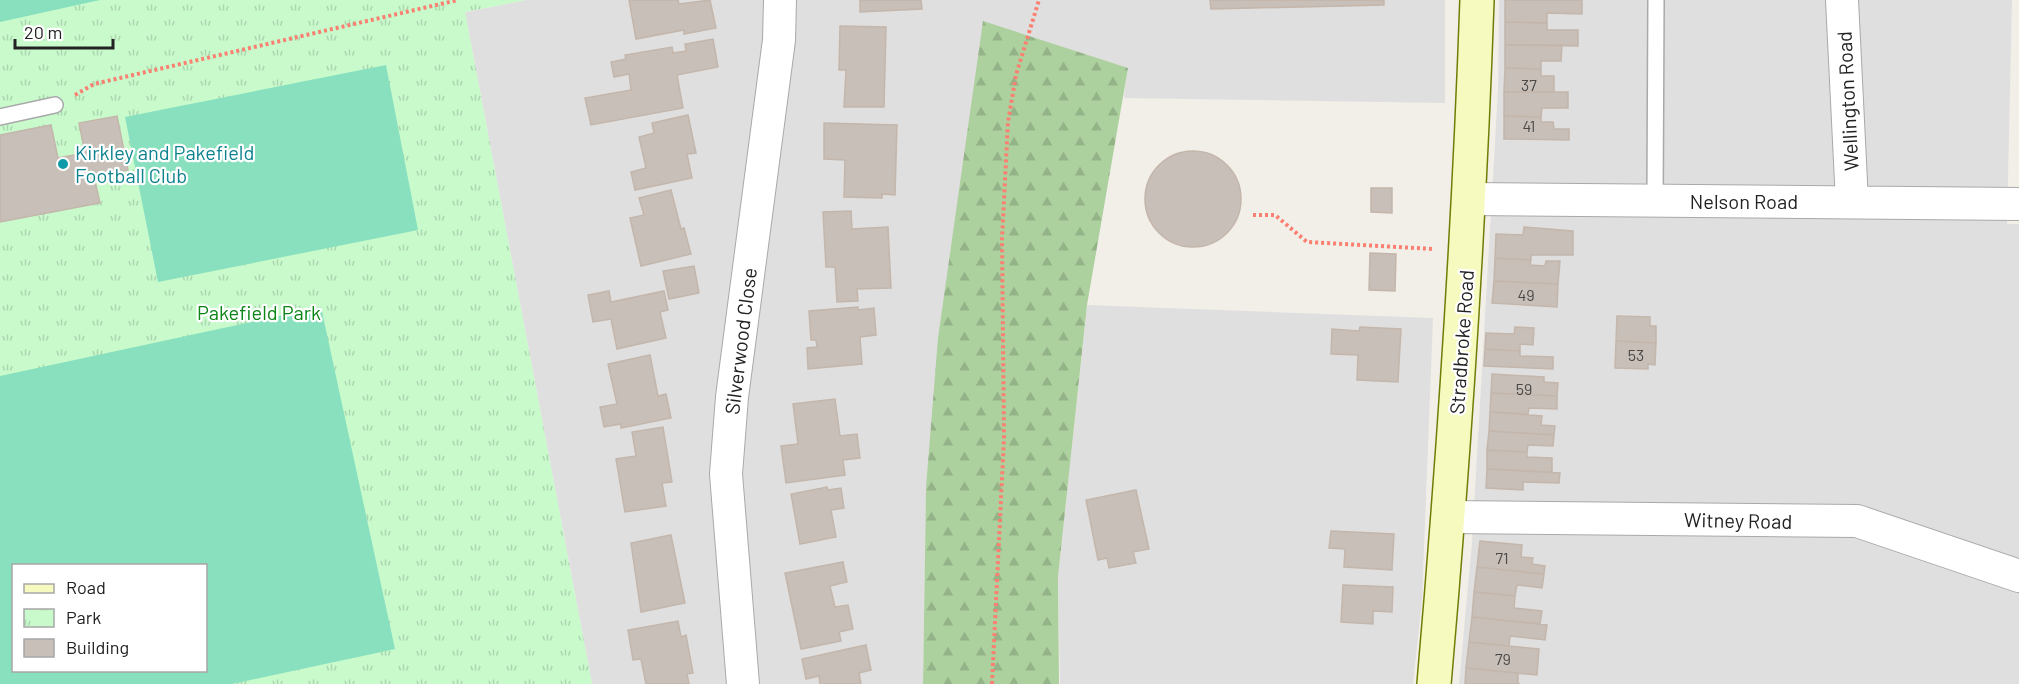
<svg xmlns="http://www.w3.org/2000/svg" width="2019" height="684" viewBox="0 0 2019 684" font-family="Barlow,sans-serif">
  <defs>
    <pattern id="forest-firs" width="22" height="20" patternUnits="userSpaceOnUse" patternTransform="scale(1.5)"><rect width="22" height="20" fill="#add19e"/><path d="M5 1l3.5 6h-7zM16 11l3.5 6h-7z" fill="#95b388"/></pattern>
    <pattern id="park-tufts" width="24" height="20" patternUnits="userSpaceOnUse" patternTransform="scale(1.5)"><rect width="24" height="20" fill="#c8facc"/><path d="M3 7l-1-3M5 7V3M7 7l1-3M15 17l-1-3M17 17v-4M19 17l1-3" fill="none" stroke="#acd6af"/></pattern>
  </defs>
  <rect width="100%" height="100%" fill="#f2efe9"/>
  <path fill="#e0dfdf" d="M526,0H1445V103L1124,98L1127,68L926,487L923,684H592L465,12Z
    M1499,0H2012L2007,224H2019V684H1459L1472,542L1498,90Z
    M1087,305L1433,318L1422,600L1413,684H1060L1058,577Z"/>
  <path fill="url(#forest-firs)" d="M983,21L1128,68L1087,305L1058,577L1059,684H923L926,487L938,338Z"/>
  <path fill="url(#park-tufts)" fill-rule="evenodd" d="M0,0H526L465,12L592,684H0ZM14,566H206V670H14Z"/>
  <path fill="#88e0be" fill-rule="evenodd" d="M0,0H100L0,22Z
    M386,65L418,230L158,282L125,117Z
    M321,307L395,649L232,684H0V376ZM14,566H206V670H14Z"/>
  <path fill="#c7bfb8" stroke="#c4b6ab" stroke-width="1.5" d="M629,0H678L679,4L710,0L716,28L684,34V30L636,39Z
    M860,0H921L922,9L860,12Z
    M1210,0H1384V5L1211,9Z
    M1505,0H1582V14L1547,13V23L1505,22Z
    M1505,22L1547,23V30H1578V46L1505,45Z
    M840,26L886,27L884,107H844L846,70H839Z
    M713,39L718,67L677,75L683,108L591,125L585,98L631,90L629,74L614,77L611,62L626,59L625,55L672,47L673,53L686,51L685,44Z
    M1505,45H1562L1561,61H1541V69L1505,68Z
    M1505,68L1541,69V76H1554V92H1504Z
    M1504,92H1568V108H1542L1541,117L1504,116Z
    M688,115L696,153L687,154L692,178L635,190L631,172L646,168L639,137L654,133L652,123Z
    M117,116L128,170L94,177L100,203L0,222V135L51,125L58,158L85,153L79,123Z
    M1504,116L1541,117V122H1553L1554,129H1569V140L1504,139Z
    M824,123L897,125L895,195L882,194V198L844,197L845,160L824,159Z
    M1145 199a48 48 0 1 1 96 0a48 48 0 1 1-96 0Z
    M1371,188H1392V213L1371,212Z
    M671,190L681,229L684,228L691,254L641,266L630,218L644,215L639,198Z
    M851,211L852,229L888,227L891,288L857,289L858,301L837,302L835,267H826L823,212Z
    M1524,227L1573,231V255H1531V260L1495,258L1496,234L1523,235Z
    M1370,253L1396,254L1395,291L1369,290Z
    M1495,258L1531,260L1530,265L1545,266L1546,261H1560L1558,284L1494,281Z
    M694,266L699,293L669,299L663,271Z
    M1494,281L1558,284L1557,307L1492,303Z
    M609,291L611,302L664,291L668,310L660,312L666,338L617,349L611,319L593,322L588,295Z
    M858,307V310L874,308L876,335L860,337L862,364L808,369L807,348L817,347L816,340H811L809,311Z
    M1617,316L1650,317V326H1656V343L1616,341Z
    M1360,327L1401,329L1398,382L1357,380L1358,355L1331,354L1332,329L1359,331Z
    M1515,327L1534,328L1533,345L1520,344V351L1485,349L1486,333L1514,334Z
    M1616,341L1656,343L1655,365L1648,364V369L1615,368Z
    M1485,349L1520,351V356L1553,357V369L1484,366Z
    M650,355L658,396L666,394L671,418L621,428V424L604,427L600,407L617,404L608,364Z
    M1492,374L1544,377V382L1558,383L1557,396L1491,393Z
    M1491,393L1557,396V409L1529,408L1528,414L1490,412Z
    M835,399L840,436L857,434L860,458L843,460L845,475L786,483L781,446L798,444L793,404Z
    M1490,412L1542,416L1541,425L1555,426L1554,435L1489,431Z
    M663,427L672,482L662,483L666,506L625,512L616,459L636,456L632,432Z
    M1489,431L1554,435L1553,446L1528,445L1527,452L1487,450Z
    M1487,450L1527,452V457L1552,458V472L1487,469Z
    M1487,469L1560,473L1559,483L1523,482V490L1486,488Z
    M827,487L828,490L841,488L844,508L831,510L836,537L800,544L791,494Z
    M1136,490L1149,549L1133,552L1136,563L1109,568L1107,558L1098,560L1086,500Z
    M1331,531L1394,534L1392,570L1344,567L1345,549L1329,548Z
    M671,535L685,603L641,612L631,543Z
    M1480,541L1522,545L1521,557L1533,558L1532,564L1545,566L1544,574L1477,567Z
    M843,562L847,582L830,586L835,607L848,605L853,629L839,632L841,641L801,649L785,573Z
    M1477,567L1544,574L1542,588L1517,585L1515,596L1474,592Z
    M1343,585L1393,587L1392,612L1373,611V624L1341,622Z
    M1474,592L1515,596L1514,608L1542,611L1540,624L1472,617Z
    M1472,617L1547,625L1545,640L1510,636L1509,646L1469,642Z
    M678,621L681,637L686,635L693,673L687,674L689,684H646L641,659L633,660L628,630Z
    M1469,642L1539,649L1537,675L1466,668Z
    M866,645L871,670L859,673L861,684H820L819,676L806,679L802,659Z
    M1466,668L1518,673V684H1520H1465Z"/>
  <g fill="none" stroke-linecap="round" stroke-linejoin="round">
    <defs>
      <path id="service" d="M0,117L55,105
        M1655,201L1656,0"/>
      <path id="minor" d="M1842,0L1852,202
        M1470,199L2019,204
        M1449,517L1857,521L2019,576
        M743,684L726,474L732,397L779,40L780,0"/>
      <path id="secondary" d="M1434,684C1454,456 1469,229 1477,0"/>
    </defs>
    <use href="#service" stroke="#a9a9a9" stroke-width="18"/>
    <use href="#minor" stroke="#a9a9a9" stroke-width="34"/>
    <use href="#secondary" stroke="#707d05" stroke-width="36"/>
    <path stroke="#fa8072" stroke-width="4" stroke-dasharray="3 3" stroke-linecap="butt" d="M75,95L94,84L458,0
      M1253,215H1275L1307,242L1433,249
      M992,684L1004,438L1002,239L1008,122L1016,75L1039,0"/>
    <use href="#service" stroke="#fff" stroke-width="15"/>
    <use href="#minor" stroke="#fff" stroke-width="32"/>
    <use href="#secondary" stroke="#f7fabf" stroke-width="33"/>
  </g>
  <circle fill="#0f9aa8" stroke="#fff" stroke-width="2" cx="63" cy="164" r="6"/>
  <g text-anchor="middle" dominant-baseline="central" stroke-width="4.5" stroke-linejoin="round" paint-order="stroke">
    <g font-size="16" fill="#4b4948">
      <text x="1529" y="84">37</text>
      <text x="1529" y="125">41</text>
      <text x="1526" y="294">49</text>
      <text x="1636" y="354">53</text>
      <text x="1524" y="388">59</text>
      <text x="1502" y="557">71</text>
      <text x="1503" y="658">79</text>
    </g>
    <g font-size="20" fill="#222" stroke="#fff">
      <text transform="translate(1847 101) rotate(-93)">Wellington Road</text>
      <text x="1744" y="201">Nelson Road</text>
      <text transform="translate(740 341) rotate(-83)">Silverwood Close</text>
      <text transform="translate(1461 342) rotate(-86)">Stradbroke Road</text>
      <text transform="translate(1738 520) rotate(1)">Witney Road</text>
    </g>
    <g font-size="20" fill="#0d838f" stroke="#fff" text-anchor="start">
      <text x="75" y="152">Kirkley and Pakefield<tspan x="75" dy="23">Football Club</tspan></text>
    </g>
    <g font-size="20" fill="#0c8416" stroke="#fff">
      <text x="259" y="312">Pakefield Park</text>
    </g>
  </g>
  <rect x="12" y="564" width="195" height="108" fill="#ffffff" stroke="#a7a7a7" stroke-width="1.5"/>
  <rect x="24" y="584" width="30" height="9" fill="#f7fabf" stroke="#a7a7a7" stroke-width="1.5"/>
  <text x="66" y="594" font-size="18" fill="#222222">Road</text>
  <rect x="24" y="609" width="30" height="18" fill="url(#park-tufts)" stroke="#a7a7a7" stroke-width="1.5"/>
  <text x="66" y="624" font-size="18" fill="#222222">Park</text>
  <rect x="24" y="639" width="30" height="18" fill="#c7bfb8" stroke="#a7a7a7" stroke-width="1.5"/>
  <text x="66" y="654" font-size="18" fill="#222222">Building</text>
  <path d="M15 39v9h98v-9" fill="none" stroke="#222222" stroke-width="3"/>
  <text x="24" y="39" font-size="18" fill="#222222" stroke="#ffffff" stroke-width="4.5" paint-order="stroke">20 m</text>
</svg>
